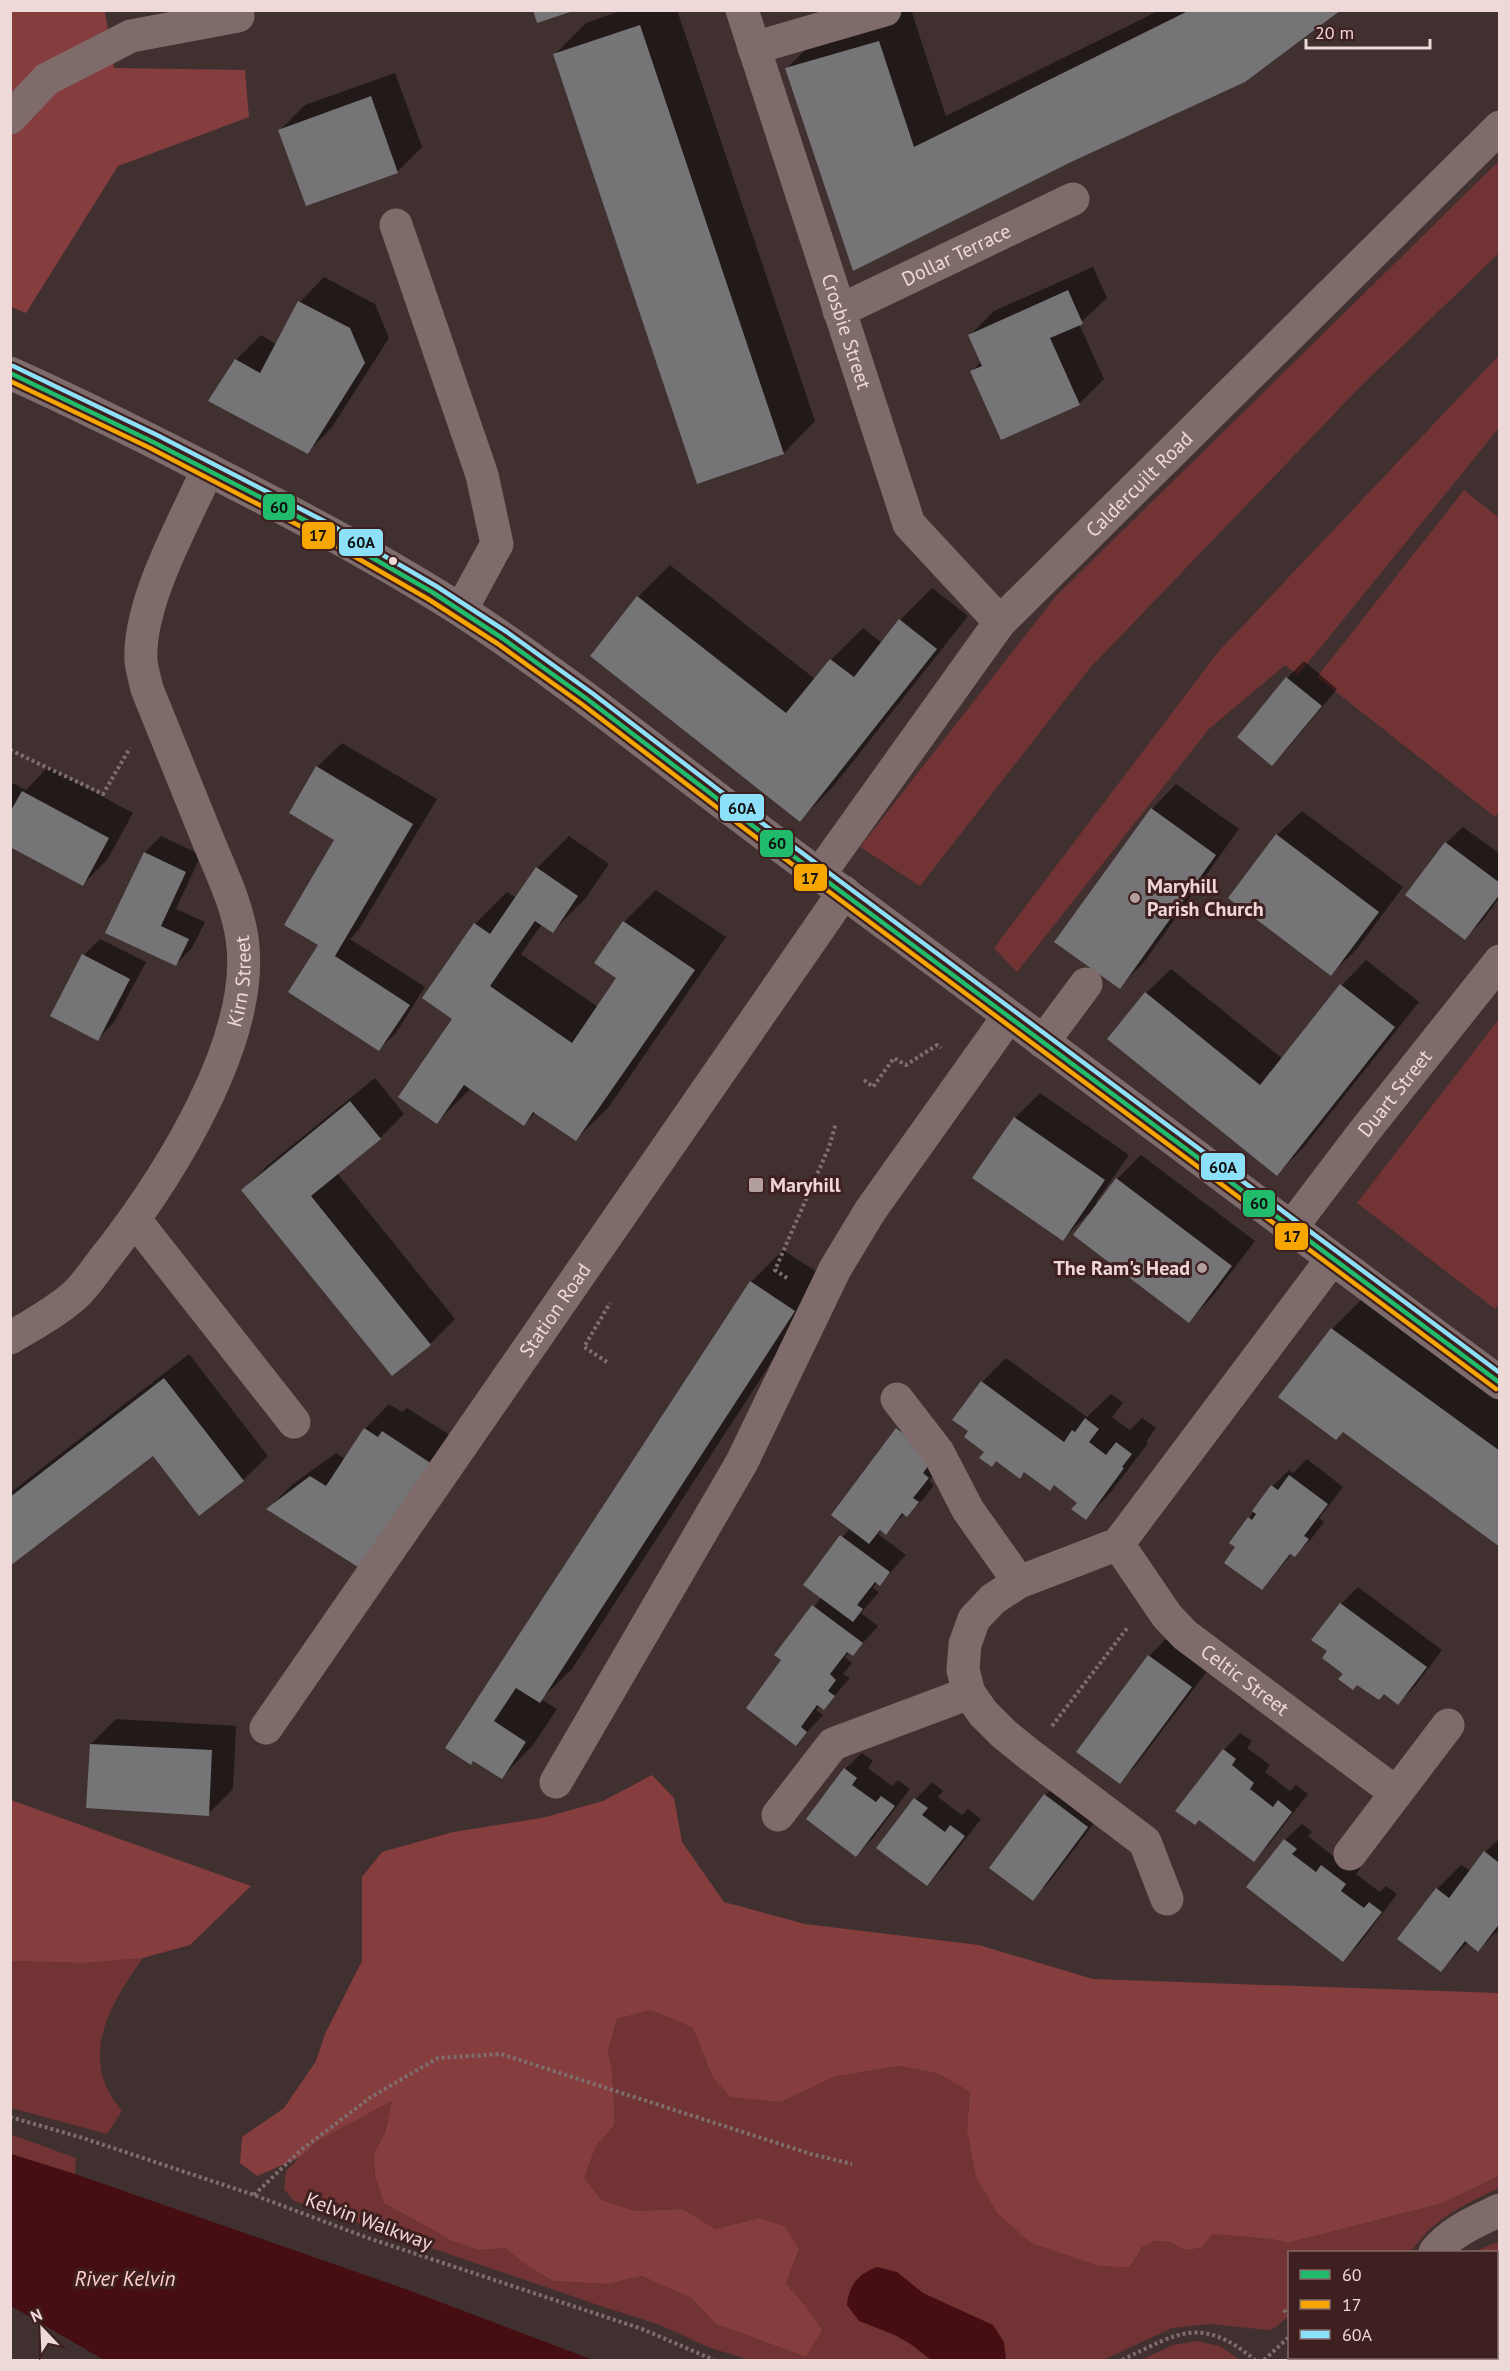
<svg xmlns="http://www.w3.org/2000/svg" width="1510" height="2371" viewBox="0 0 1510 2371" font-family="'PT Sans',sans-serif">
  <rect width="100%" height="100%" fill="#413030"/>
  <path fill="#713333" d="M1499,161V253L1359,388L1090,668L920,886L860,847L1056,596Z
    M1499,355V428L1298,675L1285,665L1209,729L1017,972L994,948L1218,652Z
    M1464,490L1499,518L1500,811L1495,817L1317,677Z
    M1499,1019L1500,1303L1495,1309L1357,1203Z
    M143,1958C109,2006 77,2058 122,2111L107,2134L11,2108V1961L85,1963Z
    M651,2010L693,2028L712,2076L781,2102L834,2077L899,2066L937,2073L970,2092L967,2129L1130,2267L1142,2247L1155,2241L1170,2242L1185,2250L1201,2248L1213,2234L1272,2239L1288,2243L1443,2203L1500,2176L1499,2188C1462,2206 1435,2217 1411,2252H1290L1289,2316L1275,2328L1268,2330L1210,2324L1172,2328L1103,2360H749L708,2347L660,2325L601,2306L294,2201L284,2189L286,2171L316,2142L392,2101L385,2133L374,2153L375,2177L384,2203L452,2241L479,2250L505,2248L526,2265L553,2281L607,2284L642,2276L691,2298L716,2324L806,2357L805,2305L786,2284L799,2249L759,2218L715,2229L683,2209L636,2211L602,2200L584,2178L596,2146L615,2125L612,2072L608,2050L617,2019Z
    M10,2134L76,2158L75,2174L11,2154Z
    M1497,2242L1500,2245L1499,2360H1458L1455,2358H1496V2252H1474Z
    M1197,2341L1220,2346L1240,2360H1141L1173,2345Z
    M1295,2358H1403L1405,2360H1295Z"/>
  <path fill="#853d3d" d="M11,11H105L114,68L245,70L249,117L118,166L26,313L11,307Z
    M652,1775L674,1798L682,1842L724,1902L805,1924L979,1945L1093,1979L1499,1993V2176L1443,2203L1288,2243L1272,2239L1213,2234L1201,2248L1185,2250L1170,2242L1155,2241L1142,2247L1130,2267L1099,2266L1031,2243L998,2214L976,2177L967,2129L970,2092L937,2073L899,2066L834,2077L781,2102L730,2097L712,2076L693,2028L651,2010L617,2019L608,2050L612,2072L615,2125L596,2146L584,2178L602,2200L636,2211L683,2209L715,2229L759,2218L784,2226L799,2249L786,2284L805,2305L822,2330L806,2357L716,2324L691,2298L642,2276L607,2284L553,2281L526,2265L505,2248L479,2250L452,2241L384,2203L375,2177L374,2153L385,2133L392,2101L316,2142L301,2157L257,2176L240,2163L242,2137L284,2108L316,2061L325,2034L362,1961V1877L382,1852L453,1832L542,1818L603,1801Z
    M11,1800L251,1886L190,1945L143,1958L85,1963L11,1961Z"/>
  <path fill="#460d12" d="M11,2154L75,2174L411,2291L593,2360H104L11,2306Z
    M877,2267L897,2272L923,2293L993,2325L1004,2342L1006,2360H931L912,2345L895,2335L859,2321L847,2305C849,2285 858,2274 877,2267Z"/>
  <path fill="#0007" d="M623,10H677L815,421L784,453L554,55L586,23Z
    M908,10H911L946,116L1160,10H1338L1071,160L854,269L787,68L819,36Z
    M395,73L422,147L398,171L307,204L280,130L305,105Z
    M1093,267L1107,298L1079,324L1104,379L1079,404L972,371L982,361L970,335L994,311Z
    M324,277L375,304L389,338L332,427L308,452L236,360L261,335L277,345L300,302Z
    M670,565L815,679L831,660L863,628L882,643L900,620L932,588L968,616L832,788L800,820L592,655L638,597Z
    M1304,661L1337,689L1288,748L1272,764L1239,737L1287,678Z
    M342,743L437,799L359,929L350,939L425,987L396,1033L379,1049L320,945L336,839L317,767Z
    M48,767L133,813L107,860L82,885L13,847L10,850V782L26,790Z
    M1176,784L1239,829L1144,962L1120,987L1152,809Z
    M1302,811L1403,887L1356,950L1331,974L1277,835Z
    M1463,827L1500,854V897L1482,921L1465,938L1446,843Z
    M161,836L201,855L176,909L205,922L192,948L175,965L107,933L145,852Z
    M569,836L609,864L585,899L553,931L542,924L521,954L598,1007L619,978L596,962L624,922L656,890L726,937L608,1108L576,1139L536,1112L524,1124L471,1088L437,1122L454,1018L475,924L507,892L516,898L537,868Z
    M100,939L146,962L114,1022L98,1039L84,955Z
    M1366,960L1419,1002L1302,1149L1277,1174L1146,993L1171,969L1283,1059L1342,985Z
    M375,1078L404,1114L380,1138L337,1173L455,1319L430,1344L393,1374L243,1190L268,1165Z
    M1040,1093L1129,1155L1096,1202L1099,1203L1117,1179L1141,1155L1255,1241L1213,1296L1189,1321L1088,1214L1063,1239L1015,1118Z
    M783,1250L826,1278L572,1669L541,1699L557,1709L533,1745L502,1777L474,1760L471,1763L447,1747L751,1282Z
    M1364,1297L1500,1396V1545L1344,1431L1280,1397L1332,1329Z
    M189,1354L268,1456L243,1480L153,1454L10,1564V1493Z
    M1006,1358L1087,1417L1111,1394L1123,1403L1112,1417L1130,1430L1142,1418L1156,1428L1146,1442L1148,1443L1110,1493L1086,1518L1079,1502L1054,1484L1025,1471L1020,1477L986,1452L970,1430L982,1382Z
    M389,1404L402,1412L407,1408L458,1440L365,1571L269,1508L293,1484L336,1453L345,1459L365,1429Z
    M914,1413L950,1440L938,1456L944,1461L929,1481L934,1485L924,1498L907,1515L905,1513L886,1533L882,1529L878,1534L906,1555L880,1584L877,1582L873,1588L879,1592L861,1613L878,1626L853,1654L849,1652L845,1657L852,1663L843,1674L850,1678L824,1708L820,1705L816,1710L823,1715L796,1744L783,1660L776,1655L822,1597L805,1585L850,1528L898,1429Z
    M1307,1459L1343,1487L1319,1518L1324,1522L1311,1539L1295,1555L1292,1554L1262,1588L1237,1547L1249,1518L1273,1486L1289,1470L1293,1473Z
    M1358,1587L1442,1650L1415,1686L1398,1703L1314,1640L1341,1604Z
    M1166,1639L1208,1670L1136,1765L1120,1782L1078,1751L1149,1656Z
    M116,1719L236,1726L233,1789L208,1814L91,1744Z
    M1240,1733L1252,1741L1247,1748L1270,1765L1265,1772L1290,1791L1296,1785L1308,1794L1270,1843L1253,1860L1199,1818L1177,1811L1224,1750Z
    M862,1753L873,1761L868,1768L892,1786L898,1780L910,1789L873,1838L856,1855L845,1769Z
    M1062,1778L1104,1810L1049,1882L1033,1899L991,1867L1046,1795Z
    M932,1782L943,1791L938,1797L962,1815L968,1809L981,1819L943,1868L927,1884L879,1847L916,1799Z
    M1302,1824L1312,1832L1308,1836L1333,1856L1339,1850L1361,1867L1356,1874L1380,1892L1386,1886L1397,1894L1360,1943L1343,1960L1285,1840Z
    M1500,1838V1929L1478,1950L1468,1942L1441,1970L1437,1889L1461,1865L1471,1871L1485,1852Z"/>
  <path fill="#757477" d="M533,10H573V11L537,23Z
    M1190,10H1341L1245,82L1071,162L853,271L785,68L879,41L914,147Z
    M640,25L784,454L697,484L553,54Z
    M371,96L398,173L306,206L278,130Z
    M1068,290L1083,324L1050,338L1080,405L1001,440L970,371L982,366L968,335Z
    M298,301L350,328L365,363L308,454L208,401L235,359L260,373Z
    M637,596L786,713L830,659L854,677L899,619L937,649L800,822L590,656Z
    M1286,677L1322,706L1272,766L1237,737Z
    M316,766L413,824L335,956L410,1005L379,1051L288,992L318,945L284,925L334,840L289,813Z
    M22,791L109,838L83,886L10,847V812Z
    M1151,808L1216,855L1120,989L1054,942Z
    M1276,834L1379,912L1331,976L1228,898Z
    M1445,842L1500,883V894L1465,940L1405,895Z
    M144,852L186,872L161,926L189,939L176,966L105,933Z
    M536,867L578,896L553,933L535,921L490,986L572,1043L616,978L594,963L623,921L695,970L576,1141L533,1112L524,1126L464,1085L437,1124L398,1097L452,1019L422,998L474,923L490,934Z
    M82,954L130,979L98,1041L50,1016Z
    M1340,984L1395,1027L1277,1176L1107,1039L1145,992L1260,1085Z
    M350,1101L381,1139L311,1196L431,1345L392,1376L241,1190Z
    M1014,1117L1105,1180L1063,1241L972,1178Z
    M1116,1178L1232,1266L1189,1323L1073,1235Z
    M750,1281L795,1311L540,1703L516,1688L494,1721L526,1742L502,1779L473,1761L471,1765L445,1748Z
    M1331,1328L1500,1451V1547L1343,1432L1336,1440L1278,1397Z
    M164,1378L244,1481L199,1516L153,1456L10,1566V1497Z
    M981,1381L1064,1442L1072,1430L1075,1432L1085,1418L1099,1429L1089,1442L1106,1455L1116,1442L1132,1454L1122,1467L1124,1468L1086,1520L1071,1509L1077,1503L1054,1485L1050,1491L1024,1472L1020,1479L996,1461L992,1467L979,1458L984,1452L964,1437L968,1431L952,1420Z
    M364,1428L378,1437L382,1431L435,1466L366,1572L266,1509L310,1476L326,1486Z
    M896,1428L935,1457L923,1473L929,1478L913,1498L919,1502L907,1517L902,1513L886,1535L880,1530L869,1544L831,1515Z
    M1289,1475L1328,1504L1304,1536L1309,1539L1295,1557L1290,1554L1262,1590L1224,1563L1235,1547L1229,1543L1248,1517L1252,1520L1256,1514L1252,1511L1271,1485L1278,1490Z
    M840,1535L890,1572L880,1586L875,1582L857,1605L863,1609L853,1622L803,1585Z
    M1340,1603L1427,1667L1398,1705L1384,1694L1379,1700L1357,1685L1353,1690L1338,1679L1343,1674L1322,1658L1327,1651L1311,1640Z
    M812,1605L863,1643L853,1656L847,1652L830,1674L836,1680L828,1691L835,1696L824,1710L817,1705L801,1727L807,1732L796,1746L746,1708L781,1660L774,1655Z
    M1148,1655L1192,1687L1120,1784L1076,1752Z
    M90,1744L212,1750L209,1816L86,1808Z
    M1223,1749L1236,1759L1232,1765L1254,1783L1250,1789L1273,1807L1278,1800L1292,1812L1254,1862L1199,1820L1195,1825L1175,1811Z
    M844,1768L857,1778L852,1785L876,1802L881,1796L895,1806L856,1857L806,1819Z
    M1044,1794L1088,1827L1033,1901L989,1868Z
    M914,1798L928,1808L922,1815L945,1832L950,1825L965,1836L927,1886L876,1848Z
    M1284,1839L1297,1849L1292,1854L1316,1872L1321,1865L1346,1884L1341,1891L1364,1908L1369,1902L1382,1912L1343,1962L1246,1887Z
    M1484,1851L1498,1862L1500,1859V1923L1478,1952L1465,1941L1441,1972L1397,1939L1436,1888L1449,1898Z"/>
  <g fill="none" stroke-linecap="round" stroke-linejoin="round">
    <path stroke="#7e6e6d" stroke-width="4" stroke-dasharray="3 3" stroke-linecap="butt" d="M10,750L103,794L130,748
      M864,1080L873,1087L894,1058L906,1065L937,1045L941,1048
      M787,1278L775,1270L829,1147L836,1123
      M607,1362L584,1347L610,1303
      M1052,1726L1128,1627
      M10,2117L83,2138L254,2195L368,2238L642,2329L714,2360
      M254,2195L301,2150L371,2097L438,2058L501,2054L811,2154L852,2164
      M1284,2310L1290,2317
      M1122,2360C1178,2333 1201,2315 1255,2360
      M1264,2360L1290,2336"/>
    <g stroke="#7f6c6a" stroke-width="33">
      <path id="s1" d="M742,10L909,524L1000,622"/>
      <path d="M754,48L885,10"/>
      <path d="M10,118L47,79L131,36L238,16"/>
      <path d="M396,225L482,475L497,544L461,610"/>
      <path id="s2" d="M839,311L1073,199"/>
      <path id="s3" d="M819,875L1000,622L1500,127"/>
      <path d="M1043,1042L1086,984"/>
      <path d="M135,1220L294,1422"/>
      <path id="s4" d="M1291,1228L1363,1133L1500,961"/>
      <path id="s5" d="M10,1338C32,1325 56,1312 75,1295C88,1283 98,1266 109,1253C168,1177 257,1038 242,938C237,904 221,872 208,840C188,790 167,739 147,689C145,680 142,670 141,661C138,602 184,523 208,469"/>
      <path d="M897,1399L938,1452L968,1510L1019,1582"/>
      <path id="s6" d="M1118,1544L1167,1616L1185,1635L1395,1792"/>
      <path id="s7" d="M266,1728L844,892"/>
      <path d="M556,1782L742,1462L835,1269L870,1211L1008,1017"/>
      <path d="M778,1815L833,1744L969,1693"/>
      <path d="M1350,1854L1448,1725"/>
      <path d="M1167,1899L1145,1842L1030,1755L1004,1734L983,1713L969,1693L963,1670L965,1644L974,1619L993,1599L1019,1582L1118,1544L1332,1259"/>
      <path d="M1435,2252C1452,2231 1475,2222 1500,2210"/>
      <path d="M1425,2358L1427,2360"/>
    </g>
    <path stroke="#7d6c6b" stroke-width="33" d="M10,373C88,408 163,446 238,485C313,523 388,564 459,609C576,685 683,775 795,857C1031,1030 1264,1209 1500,1383"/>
    <defs>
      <path id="bus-1" d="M10,373L153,442L322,529L432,592L502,638L587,699L753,826L1500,1383"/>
      <path id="bus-2" d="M10,381L150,448L319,536L428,599L498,644L583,705L749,832L1496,1389"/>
      <path id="bus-3" d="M13,366L157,435L326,522L436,586L507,632L592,693L758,820L1500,1373"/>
    </defs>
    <use href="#bus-1" stroke="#3d201f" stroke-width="9"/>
    <use href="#bus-2" stroke="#3d201f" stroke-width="9"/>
    <use href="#bus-3" stroke="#3d201f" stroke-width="9"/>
    <use href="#bus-1" stroke="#20bc6c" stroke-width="4.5"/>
    <use href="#bus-2" stroke="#f7a600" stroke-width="4.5"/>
    <use href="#bus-3" stroke="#8ce1f9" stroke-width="4.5"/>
  </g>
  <circle fill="#eed9d8" stroke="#3d201f" stroke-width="2" cx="393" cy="561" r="5"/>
  <g fill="#b19e9d" stroke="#3d201f" stroke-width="2">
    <circle cx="1135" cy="898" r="6"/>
    <rect x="748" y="1177" width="16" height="16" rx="3"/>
    <circle cx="1202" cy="1268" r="6"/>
  </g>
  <g text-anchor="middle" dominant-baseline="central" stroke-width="6" stroke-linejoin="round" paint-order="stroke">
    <g font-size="20" fill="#eed9d8" stroke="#3d201f">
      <text stroke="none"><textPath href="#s2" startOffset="130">Dollar Terrace</textPath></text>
      <text stroke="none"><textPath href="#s1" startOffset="338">Crosbie Street</textPath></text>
      <text stroke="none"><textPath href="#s3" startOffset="507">Caldercuilt Road</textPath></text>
      <text stroke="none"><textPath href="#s5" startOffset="438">Kirn Street</textPath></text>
      <text stroke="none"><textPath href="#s4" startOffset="170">Duart Street</textPath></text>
      <text stroke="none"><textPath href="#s7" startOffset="508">Station Road</textPath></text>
      <text stroke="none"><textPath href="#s6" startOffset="188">Celtic Street</textPath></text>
      <text transform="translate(369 2221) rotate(20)">Kelvin Walkway</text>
    </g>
    <g font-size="20" font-weight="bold" fill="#eed9d8" stroke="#3d201f" text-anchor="start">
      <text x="1147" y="886">Maryhill<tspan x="1147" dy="23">Parish Church</tspan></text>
      <text x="770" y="1185">Maryhill</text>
      <text x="1190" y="1268" text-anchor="end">The Ram's Head</text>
    </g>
    <g font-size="21" font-style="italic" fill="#ffcdca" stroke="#3d201f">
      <text x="125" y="2278">River Kelvin</text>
    </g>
  </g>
  <g stroke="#3d201f" stroke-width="2">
    <rect x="262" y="493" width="34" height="28" rx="6" fill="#20bc6c"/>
    <rect x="301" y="521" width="35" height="29" rx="6" fill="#f7a600"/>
    <rect x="338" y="528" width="46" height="29" rx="6" fill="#8ce1f9"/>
    <rect x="719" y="793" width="46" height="29" rx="6" fill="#8ce1f9"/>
    <rect x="759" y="829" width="35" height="29" rx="6" fill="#20bc6c"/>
    <rect x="793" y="863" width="35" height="29" rx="6" fill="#f7a600"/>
    <rect x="1200" y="1152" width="46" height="29" rx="6" fill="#8ce1f9"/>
    <rect x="1242" y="1189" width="34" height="29" rx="6" fill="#20bc6c"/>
    <rect x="1274" y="1222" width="35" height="29" rx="6" fill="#f7a600"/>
  </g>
  <g font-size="16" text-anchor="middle" font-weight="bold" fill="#111">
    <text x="279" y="513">60</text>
    <text x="318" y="541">17</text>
    <text x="361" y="548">60A</text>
    <text x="742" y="814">60A</text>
    <text x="777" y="849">60</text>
    <text x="810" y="884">17</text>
    <text x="1223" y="1173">60A</text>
    <text x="1259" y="1209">60</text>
    <text x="1292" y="1242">17</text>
  </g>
  <rect width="1510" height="2371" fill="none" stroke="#eed9d8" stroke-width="24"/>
  <rect x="1288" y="2251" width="210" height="108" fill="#3d201f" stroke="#846a69" stroke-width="1.5"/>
  <rect x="1300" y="2270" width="30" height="9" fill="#20bc6c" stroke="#846a69" stroke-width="1.5"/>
  <text x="1342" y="2281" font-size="18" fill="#eed9d8">60</text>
  <rect x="1300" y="2300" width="30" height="9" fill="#f7a600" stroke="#846a69" stroke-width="1.5"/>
  <text x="1342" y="2311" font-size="18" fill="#eed9d8">17</text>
  <rect x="1300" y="2330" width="30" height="9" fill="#8ce1f9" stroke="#846a69" stroke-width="1.5"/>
  <text x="1342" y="2341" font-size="18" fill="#eed9d8">60A</text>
  <g transform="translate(42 2329) rotate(337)" stroke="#3d201f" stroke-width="4.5" paint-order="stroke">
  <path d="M0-4.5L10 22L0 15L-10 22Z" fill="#eed9d8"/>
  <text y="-9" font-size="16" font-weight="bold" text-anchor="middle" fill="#eed9d8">N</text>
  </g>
  <path d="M1306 39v9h124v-9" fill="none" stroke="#eed9d8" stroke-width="3"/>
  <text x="1315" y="39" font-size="18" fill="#eed9d8" stroke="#3d201f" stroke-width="4.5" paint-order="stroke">20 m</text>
</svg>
